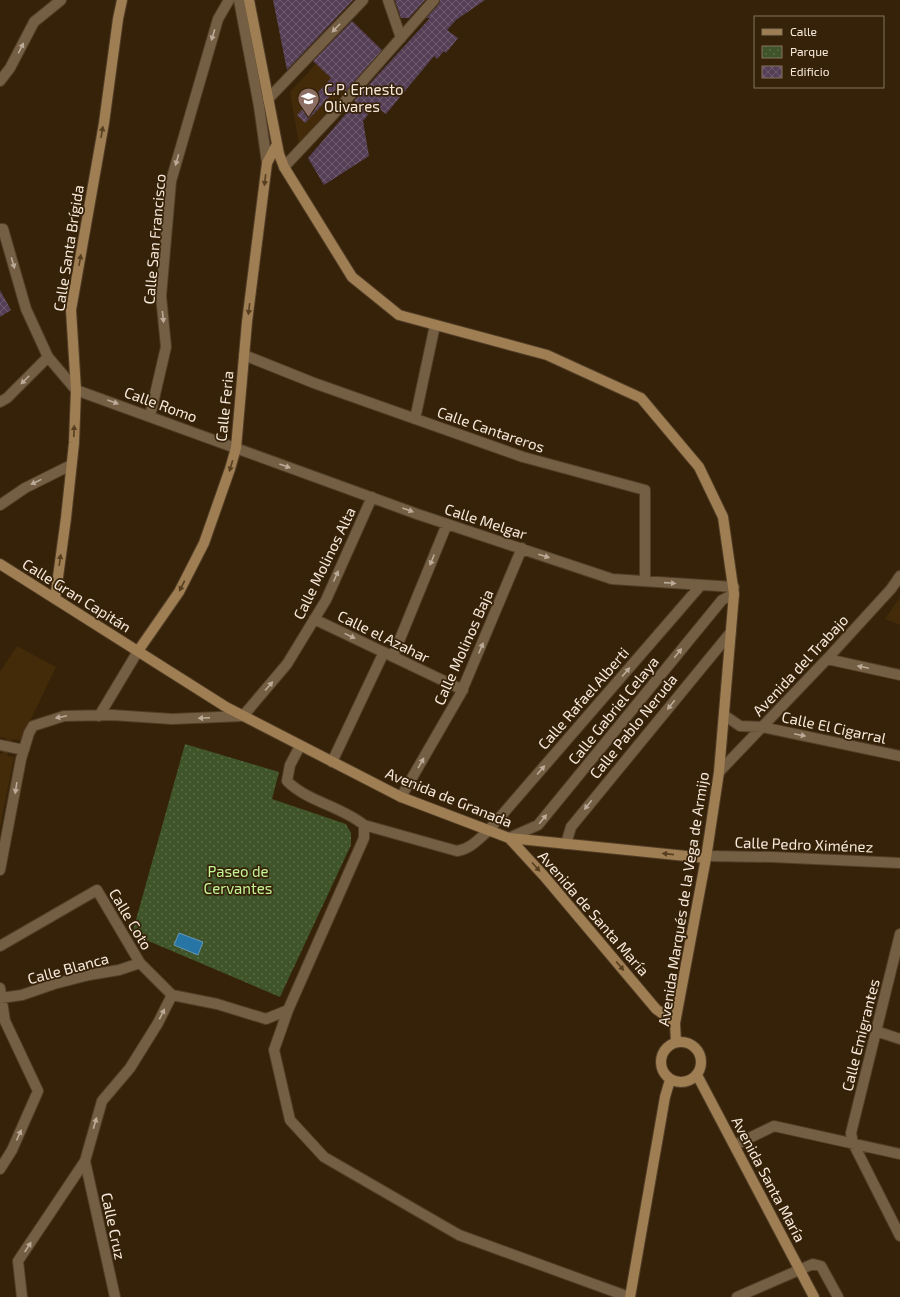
<svg xmlns="http://www.w3.org/2000/svg" width="900" height="1297" viewBox="0 0 900 1297" font-family="'Exo 2',sans-serif">
  <defs>
    <pattern id="park-dots" width="8" height="8" patternUnits="userSpaceOnUse"><rect width="8" height="8" fill="#3f5428"/><path d="M2 2h.1M6 6h.1" fill="none" stroke="#5c6d47" stroke-width="1.8" stroke-linecap="round"/></pattern>
    <pattern id="building-cross-hatch" width="8" height="8" patternUnits="userSpaceOnUse"><rect width="8" height="8" fill="#553f56"/><path d="M0 0l8 8M0 8l8-8" fill="none" stroke="#6e5b6e"/></pattern>
  </defs>
  <rect width="100%" height="100%" fill="#362209"/>
  <path fill="#432b0a" d="M316,64L345,91L299,144L290,92Z
    M900,597V625L885,619Z
    M17,646L56,667L21,740L12,739L7,756L14,757L0,827V754H2L6,738L0,737V672Z"/>
  <path fill="url(#park-dots)" d="M185,744L279,772L272,799L346,824L351,833V845L280,997L132,934Z"/>
  <path fill="#2675a5" stroke="#6598b6" d="M179,933L203,942L198,955L174,945Z"/>
  <path fill="url(#building-cross-hatch)" d="M273,0H353L287,70Z
    M395,0H425L409,18H401Z
    M440,0H485L456,20L447,30L458,38L446,53L444,51L437,59L434,56L386,114L375,106L363,121L369,156L324,185L308,158L356,102L354,101L430,18H426L439,4Z
    M352,21L382,50L345,92L339,87L305,123L297,115L331,78L313,61Z
    M0,290L11,310L0,317Z"/>
  <g fill="none" stroke-linecap="round" stroke-linejoin="round">
    <defs>
      <path id="street" d="M239,0L259,106L267,163
        M388,0L401,38
        M0,81L10,68L34,22L61,0
        M268,99L363,0
        M284,167L332,116L434,0
        M0,229H3L26,309L48,357L76,390L417,514L612,579L734,587
        M244,355L314,383L523,457L645,490V581
        M0,402L7,398L48,357
        M150,416L166,347L161,296L171,181L218,19L229,0
        M415,419L435,325
        M0,505L25,488L71,465
        M314,619L463,690
        M393,656L447,524
        M827,659L900,675
        M724,715L740,726L762,727L900,756
        M99,716L138,651
        M0,745L24,750
        M300,746L290,765L287,781C308,802 341,806 364,825V838L288,1010L274,1050L290,1120L324,1157L459,1235L629,1297
        M332,762L384,652
        M719,772L827,659L891,589L900,576
        M401,797L461,693L522,548
        M364,825L457,851C470,849 478,840 488,831L701,585
        M509,838L538,825L722,600L734,594
        M566,844L571,827L731,632
        M707,856L772,857L900,863
        M0,870L21,759L29,733L33,726L64,716L112,715L172,719L243,716L287,664L326,600L372,497
        M900,934L851,1133L853,1143L900,1236
        M0,946L97,890L140,963L172,995L217,1004L266,1019L288,1010
        M0,988L5,1021L38,1091L12,1150L0,1169
        M1,998L22,995L54,984L89,975L119,970L140,963
        M876,1031L900,1039
        M735,1145L774,1126L900,1154
        M85,1161L115,1297
        M22,1297L18,1261L85,1161L102,1101L130,1068L158,1023L172,995
        M737,1297L813,1264L821,1266L838,1297"/>
      <path id="secondary" d="M249,0L279,154L284,167L352,277L399,315L547,355L641,398L699,467L723,517L734,594L719,772L706,858L675,1023L676,1042
        M0,564L226,707L401,797L509,838L706,858
        M55,599L66,518L74,443L76,390L71,310L104,123L118,19L122,0
        M138,651L179,592L204,543L230,469L236,448L247,322L267,163L277,144
        M509,838L544,876L656,1009L675,1023
        M661 1062a20 20 0 1 1 40 0a20 20 0 1 1-40 0Z
        M697,1075L814,1297
        M630,1297L665,1097L670,1080"/>
    </defs>
    <use href="#street" stroke="#513e27" stroke-width="12"/>
    <use href="#secondary" stroke="#513e27" stroke-width="12"/>
    <use href="#street" stroke="#745f44" stroke-width="10"/>
    <use href="#secondary" stroke="#9f7e53" stroke-width="10"/>
  </g>
  <defs><path id="oneway-solid" d="M-6-.8H1V-3.2L6.5 0L1 3.2V.8H-6Z"/></defs>
  <g fill="#bcab98">
    <use href="#oneway-solid" transform="translate(336 28) rotate(134)"/>
    <use href="#oneway-solid" transform="translate(213 35) rotate(107)"/>
    <use href="#oneway-solid" transform="translate(21 48) rotate(-63)"/>
    <use href="#oneway-solid" transform="translate(177 160) rotate(106)"/>
    <use href="#oneway-solid" transform="translate(13 263) rotate(74)"/>
    <use href="#oneway-solid" transform="translate(163 317) rotate(84)"/>
    <use href="#oneway-solid" transform="translate(25 380) rotate(135)"/>
    <use href="#oneway-solid" transform="translate(113 402) rotate(20)"/>
    <use href="#oneway-solid" transform="translate(285 466) rotate(20)"/>
    <use href="#oneway-solid" transform="translate(36 482) rotate(154)"/>
    <use href="#oneway-solid" transform="translate(408 510) rotate(20)"/>
    <use href="#oneway-solid" transform="translate(544 556) rotate(18)"/>
    <use href="#oneway-solid" transform="translate(432 560) rotate(112)"/>
    <use href="#oneway-solid" transform="translate(336 576) rotate(-66)"/>
    <use href="#oneway-solid" transform="translate(670 583) rotate(4)"/>
    <use href="#oneway-solid" transform="translate(350 636) rotate(26)"/>
    <use href="#oneway-solid" transform="translate(481 648) rotate(-67)"/>
    <use href="#oneway-solid" transform="translate(678 653) rotate(-51)"/>
    <use href="#oneway-solid" transform="translate(863 667) rotate(-168)"/>
    <use href="#oneway-solid" transform="translate(626 672) rotate(-49)"/>
    <use href="#oneway-solid" transform="translate(269 686) rotate(-49)"/>
    <use href="#oneway-solid" transform="translate(671 705) rotate(129)"/>
    <use href="#oneway-solid" transform="translate(61 717) rotate(168)"/>
    <use href="#oneway-solid" transform="translate(204 718) rotate(177)"/>
    <use href="#oneway-solid" transform="translate(800 735) rotate(12)"/>
    <use href="#oneway-solid" transform="translate(421 763) rotate(-60)"/>
    <use href="#oneway-solid" transform="translate(541 770) rotate(-49)"/>
    <use href="#oneway-solid" transform="translate(16 788) rotate(99)"/>
    <use href="#oneway-solid" transform="translate(588 805) rotate(129)"/>
    <use href="#oneway-solid" transform="translate(543 819) rotate(-51)"/>
    <use href="#oneway-solid" transform="translate(162 1014) rotate(-63)"/>
    <use href="#oneway-solid" transform="translate(95 1123) rotate(-74)"/>
    <use href="#oneway-solid" transform="translate(19 1135) rotate(-66)"/>
    <use href="#oneway-solid" transform="translate(28 1247) rotate(-57)"/>
  </g>
  <g fill="#563e1f">
    <use href="#oneway-solid" transform="translate(102 132) rotate(-80)"/>
    <use href="#oneway-solid" transform="translate(265 180) rotate(97)"/>
    <use href="#oneway-solid" transform="translate(80 260) rotate(-80)"/>
    <use href="#oneway-solid" transform="translate(249 309) rotate(97)"/>
    <use href="#oneway-solid" transform="translate(74 431) rotate(-88)"/>
    <use href="#oneway-solid" transform="translate(231 466) rotate(106)"/>
    <use href="#oneway-solid" transform="translate(60 560) rotate(-82)"/>
    <use href="#oneway-solid" transform="translate(182 586) rotate(117)"/>
    <use href="#oneway-solid" transform="translate(668 854) rotate(-174)"/>
    <use href="#oneway-solid" transform="translate(536 867) rotate(48)"/>
    <use href="#oneway-solid" transform="translate(620 966) rotate(50)"/>
  </g>
  <defs>
    <symbol id="school-pin" viewBox="-11 -11 22 30"><path d="M0 17L-7.5 6A9.5 9.5 0 1 1 7.5 6Z" fill="#8d6e63" stroke="#362209"/><path d="M0-5L7-2L0 1L-7-2ZM-4 1L0 2.5L4 1V4Q0 6-4 4Z" fill="#fff"/></symbol>
  </defs>
  <g fill-rule="evenodd">
    <use href="#school-pin" x="296" y="86" width="25" height="34"/>
  </g>
  <g text-anchor="middle" dominant-baseline="central" stroke-width="3.5" stroke-linejoin="round" paint-order="stroke">
    <g font-size="15" fill="#f7eadc" stroke="#362209" text-anchor="start">
      <text x="324" y="89">C.P. Ernesto<tspan x="324" dy="17">Olivares</tspan></text>
    </g>
    <g font-size="15" fill="#f7eadc" stroke="#362209">
      <text transform="translate(154 239) rotate(-85)">Calle San Francisco</text>
      <text transform="translate(68 248) rotate(-81)">Calle Santa Brígida</text>
      <text transform="translate(161 404) rotate(20)">Calle Romo</text>
      <text transform="translate(224 406) rotate(-84)">Calle Feria</text>
      <text transform="translate(491 429) rotate(19)">Calle Cantareros</text>
      <text transform="translate(486 521) rotate(18)">Calle Melgar</text>
      <text transform="translate(324 563) rotate(-64)">Calle Molinos Alta</text>
      <text transform="translate(77 595) rotate(32)">Calle Gran Capitán</text>
      <text transform="translate(384 636) rotate(26)">Calle el Azahar</text>
      <text transform="translate(463 647) rotate(-66)">Calle Molinos Baja</text>
      <text transform="translate(800 665) rotate(-47)">Avenida del Trabajo</text>
      <text transform="translate(583 698) rotate(-49)">Calle Rafael Alberti</text>
      <text transform="translate(613 710) rotate(-51)">Calle Gabriel Celaya</text>
      <text transform="translate(633 726) rotate(-51)">Calle Pablo Neruda</text>
      <text transform="translate(834 727) rotate(12)">Calle El Cigarral</text>
      <text transform="translate(449 797) rotate(22)">Avenida de Granada</text>
      <text transform="translate(804 844) rotate(2)">Calle Pedro Ximénez</text>
      <text transform="translate(683 899) rotate(-81)">Avenida Marqués de la Vega de Armijo</text>
      <text transform="translate(594 913) rotate(49)">Avenida de Santa María</text>
      <text transform="translate(131 919) rotate(59)">Calle Coto</text>
      <text transform="translate(68 968) rotate(-15)">Calle Blanca</text>
      <text transform="translate(860 1035) rotate(-76)">Calle Emigrantes</text>
      <text transform="translate(769 1179) rotate(62)">Avenida Santa María</text>
      <text transform="translate(114 1226) rotate(78)">Calle Cruz</text>
    </g>
    <g font-size="15" fill="#c4f594" stroke="#362209">
      <text x="238" y="871">Paseo de<tspan x="238" dy="17">Cervantes</tspan></text>
    </g>
  </g>
  <rect x="754" y="16" width="130" height="72" fill="#362209" stroke="#83725d"/>
  <rect x="762" y="29" width="20" height="6" fill="#9f7e53" stroke="#83725d"/>
  <text x="790" y="36" font-size="12" fill="#f7eadc">Calle</text>
  <rect x="762" y="46" width="20" height="12" fill="url(#park-dots)" stroke="#83725d"/>
  <text x="790" y="56" font-size="12" fill="#f7eadc">Parque</text>
  <rect x="762" y="66" width="20" height="12" fill="url(#building-cross-hatch)" stroke="#83725d"/>
  <text x="790" y="76" font-size="12" fill="#f7eadc">Edificio</text>
</svg>
